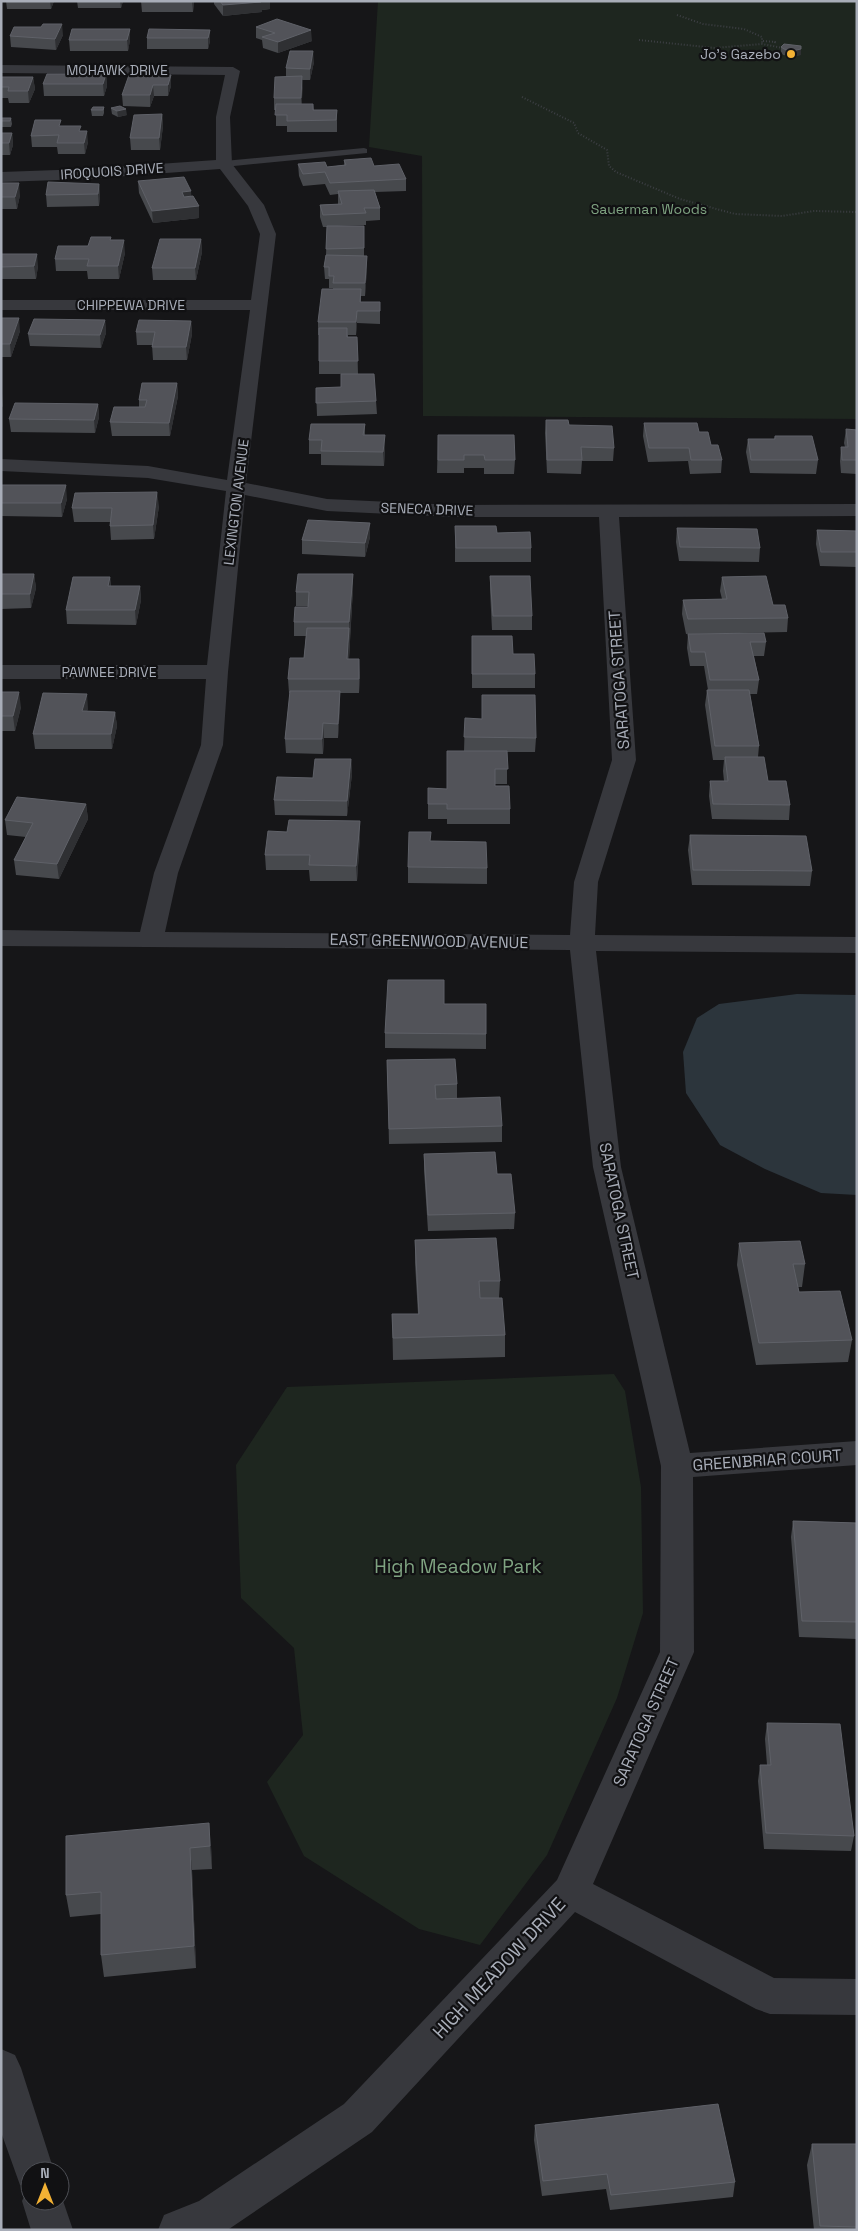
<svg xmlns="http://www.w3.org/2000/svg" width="858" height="2231" viewBox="0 0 858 2231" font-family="'Space Grotesk',sans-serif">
  <rect width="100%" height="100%" fill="#161618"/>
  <path fill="#1e261f" d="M378,1H857V419L423,416L422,156L369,147Z
    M614,1374L625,1391L641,1487L643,1613L617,1698L547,1855L480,1945L419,1929L304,1856L267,1782L303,1735L294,1648L241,1598L236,1465L287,1387Z"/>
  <path fill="#2c353c" d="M797,994L857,995V1195L821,1193L765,1169L720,1145L686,1093L683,1052L697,1018L719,1004Z"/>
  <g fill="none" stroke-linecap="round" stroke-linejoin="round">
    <path stroke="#3d3f44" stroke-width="2" stroke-dasharray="1 2" stroke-linecap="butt" d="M677,15L703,24L744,29L762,37V43
      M639,40L715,48L762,44L783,48
      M763,41L775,42L773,44
      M522,97L574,123L578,133L607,150L609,166L616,172L680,199L735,214L782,216L814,211L857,212"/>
    <path fill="#37383d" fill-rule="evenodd" d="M364,148L367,149V153L224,167L220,164L224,161Z"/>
    <path fill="#37383d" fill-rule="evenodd" d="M1,65L233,67L240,71L230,117L232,164L264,205L276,234L246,483L327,499L455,505L857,504V516L619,517L636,760L598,882L595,935L857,937V953L596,951L621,1167L690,1453L857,1441V1465L693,1477L694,1652L593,1884L774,1978L857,1979V2015L770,2014L756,2009L575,1912L372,2132L229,2229L158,2230L164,2215L199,2201L344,2104L557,1880L660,1652L661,1466L593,1167L570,950L1,946V930L140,932L154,873L201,745L206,679H1V665H207L226,491L148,478L1,471V459L148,466L227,480L250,310H1V300H251L260,234L248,206L220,169L86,179L1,182V172L86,169L216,160V117L225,75L1,73ZM245,495L327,511L455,517H599L612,760L574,882L570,935L165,932L178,873L223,745L228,672Z
      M1,2049L15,2055L21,2068L54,2171H30V2201H60V2192L73,2230H31L22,2201L28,2188L20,2185L1,2132Z"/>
  </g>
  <path fill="#47494d" d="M6,1H54L51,9H7Z
    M77,1H123L121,8H78Z
    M141,1H194L193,12H142Z
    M214,1H270V9L262,10V12L223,16L214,4Z
    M256,27L312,41L278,53L263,48L262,40L256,38Z
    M130,29V40L128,51H70L69,40Z
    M210,30V41L208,49H147V38Z
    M63,35L56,50L11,47L10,36Z
    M784,44L801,55L792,56L783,55L781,52V47Z
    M314,62L310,80H302V104H313L314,110H337V132H287V126H276V110H274V98L286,77V68Z
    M106,74L107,86L104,96H44L43,84Z
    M171,75V86L168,96H154L150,107L123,106L122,95Z
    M1,77H33L35,89L29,103H9L8,98H1Z
    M104,107V113L103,116H92L91,110Z
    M111,108L127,115L118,117L112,114Z
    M162,114L163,126L160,150H131L130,138Z
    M1,118H11L12,124L11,127H1Z
    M61,126L88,142L85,154H58L57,147H32L31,136Z
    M1,133H12L13,145L10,155H1Z
    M344,160L374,166L406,179V191L375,192L380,208V220L366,221V225L338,226H364V256H367V268L365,296H361V302H380V324L357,323L356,335H348V337H357L358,374H319V335H318V322L333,289V288H329V279H325L324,267L326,255L327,227H323L320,217V205L338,204V194L330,195L325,184L303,186L299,176L298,164L327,167L344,165Z
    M138,181L191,196L199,218L153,223L139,193Z
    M1,183L20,195L17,209H1Z
    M99,184L100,196L99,206L47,207L46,195Z
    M201,239L202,252L196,280H153L152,268Z
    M111,240L125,253L119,279H88L87,271H56L55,259L88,246Z
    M1,254L38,266L36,279H1Z
    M1,318L20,331L11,357H1Z
    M105,320L106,333L101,348L30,346L28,334Z
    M191,321L192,334L187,360H153L152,345H137L136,332Z
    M341,374L376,401L377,414L317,416L316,388L341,387Z
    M177,383L178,396L170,436H112L110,422L139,407V400Z
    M98,404L99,417L95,433L11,432L9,419Z
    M546,420L569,425L614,448L613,461H582L581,474L547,473L545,433Z
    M644,423L699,432L711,445L722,460L721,473L690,474L688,461L648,462L643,436Z
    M365,424V435L385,448L384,466L321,465V454H309V440Z
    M846,429L857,430V474L841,473L840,461L841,447H845L844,443Z
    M438,435L515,460L514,474H484V468H464V473H437Z
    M775,436L818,460L816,474L750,473L746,452L748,439H774Z
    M1,485L67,499L62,517L1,516Z
    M159,506L154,539L111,540L110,526V522H74L72,508Z
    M455,526L497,533L531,548V562H455Z
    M677,528L760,548L759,562L679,561L676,542Z
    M817,530L857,531V567L820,566L816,544Z
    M370,537L365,557L302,554V540Z
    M1,574H34L36,588L31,608L1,609Z
    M353,574V588L349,659L360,673L359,693H340V706L338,738H324L323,754L286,753L285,739L290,693H289L288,679L304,658L306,636H294V622L308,607V606H296V592Z
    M490,576L532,616V630H492L490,590Z
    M110,577L111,586H140L141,600L136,625L67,624L66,610Z
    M722,577L773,605L788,618L787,632L686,634L682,614L683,600L722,599L720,591Z
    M688,634L766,642L764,656H754L759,680L757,694H750L759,746L758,757L768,781L790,805L789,820L712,819L709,796L710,781H724L723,771L724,760H713L705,705L707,690H708L704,666H690L687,648Z
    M472,636L513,654L535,674V688H472Z
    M1,692L21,707L15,731H1Z
    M88,708L87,711L115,712L117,726L112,749H35L33,734Z
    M465,718L536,738L535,752H507V784H495V786L510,809V824H447V819H428V788L447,789L464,751Z
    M351,759L352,774L347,816L275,815L274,800Z
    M86,804L88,819L59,879L16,875L14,860L26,837L7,835L5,820Z
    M360,821V836L357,881H310L309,870H266L265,855L287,832Z
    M690,835L812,871L810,886L692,885L688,850Z
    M408,867L487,868V884L408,883Z
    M444,1004H486V1049L385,1048V1033Z
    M387,1060L457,1084V1098L502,1126V1142L389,1144Z
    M424,1154L497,1174L515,1213L514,1229L428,1231L424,1170Z
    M415,1240L500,1281L499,1298L505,1335V1357L393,1360L392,1314H418L415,1263Z
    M739,1243L805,1264L802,1287H798L799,1292L852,1340L848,1362L756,1365L737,1265Z
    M793,1521L857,1523V1639L799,1637L791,1537Z
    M767,1723L854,1836L851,1851L764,1849L758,1781L760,1765H767L765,1739Z
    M66,1836L211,1846L212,1869L192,1870L196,1968L104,1977L101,1955V1914L70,1917L66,1895Z
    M535,2125L735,2182L733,2197L610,2210L606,2189L542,2196L534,2140Z
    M812,2144H857V2230H814L807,2165Z"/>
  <path fill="#2f3033" d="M50,1H54L51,9Z
    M120,1H123L121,8Z
    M192,1H194L193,12Z
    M259,1H270V9L262,10V12L223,16V5Z
    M62,24L63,35L56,50L55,39Z
    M130,29V40L128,51L127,40Z
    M210,30V41L208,49V38Z
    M311,30L312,41L278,53V42Z
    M801,49V55L792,56V51Z
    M313,51L314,62L310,80V69Z
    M106,74L107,86L104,96L103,84Z
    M171,75V86L168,96V85Z
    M302,76L303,88L301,110V98Z
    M33,77L35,89L29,103L28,91Z
    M153,85L154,96L150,107V95Z
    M126,109L127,115L118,117L117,111Z
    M162,114L163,126L160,150L159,138Z
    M87,131L88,142L85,154L84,143Z
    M12,133L13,145L10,155L9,143Z
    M19,183L20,195L17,209L15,197Z
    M99,184L100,196L99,206L98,194Z
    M191,191L192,203L183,204L182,192Z
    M199,206V218L153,223L152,211Z
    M201,239L202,252L196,280L195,268Z
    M124,240L125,253L119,279L118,266Z
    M37,254L38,266L36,279L34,266Z
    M367,256V268L365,296V283Z
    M357,311V323L356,335V322Z
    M19,318L20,331L11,357L10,344Z
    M105,320L106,333L101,348L100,335Z
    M191,321L192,334L187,360L186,347Z
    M177,383L178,396L170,436L169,423Z
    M1,393H2L3,406L1,409Z
    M98,404L99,417L95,433L94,420Z
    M385,435V448L384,466L383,452Z
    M66,485L67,499L62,517L61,503Z
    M157,492L159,506L154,539L153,525Z
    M370,523V537L365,557V543Z
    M34,574L36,588L31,608L30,594Z
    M353,574V588L350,637L349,622Z
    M110,577L111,591L108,586Z
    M140,586L141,600L136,625L135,610Z
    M349,628L350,642L348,673L347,659Z
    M359,659L360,673L359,693Z
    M340,691V706L338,738V724Z
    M19,692L21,707L15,731L13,716Z
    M87,694L88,708L84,726L82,711Z
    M115,712L117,726L112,749L111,734Z
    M323,723L324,738L323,754L322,739Z
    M351,759L352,774L347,816V801Z
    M86,804L88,819L59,879L57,864Z
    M360,821V836L357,881L356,866Z
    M209,1823L211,1846L212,1869L210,1846Z
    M190,1848L192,1870L196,1968L194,1946Z"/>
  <path fill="#525359" stroke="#5f6168" d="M220,1H261V2L223,5Z
    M277,19L311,30L278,42L262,37L275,33L256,27Z
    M43,24H62L55,39L10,36L14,27H41Z
    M72,29H130L127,40H69Z
    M149,29L210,30L208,38H147Z
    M784,44L801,46V49L792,51L784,49L781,47Z
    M290,51H313L310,69L286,68Z
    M47,74H106L103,84H43Z
    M129,75H171L168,85H153L150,95H122Z
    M302,76L301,98H274L275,77Z
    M1,77H33L28,91H8L9,87H1Z
    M276,104H313V110H337L336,120L287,121V115H275Z
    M120,106L126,109L117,111L111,108Z
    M93,107H104L103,110H91Z
    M162,114L159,138H130L134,115Z
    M1,118H11L10,121H1Z
    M35,120H61L59,126H81L79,131H87L84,143H57L59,135L31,136Z
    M1,133H12L9,143H1Z
    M371,158L374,166L399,164L406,179L330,183L325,172L303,174L298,164L325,162L327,167L346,165L344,160Z
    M184,177L191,191L182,192L184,197L193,196L199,206L152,211L138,181Z
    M48,182L99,184L98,194L46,195Z
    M1,183H19L15,197H1Z
    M374,190L380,208H364L366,213L323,215L320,205L342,204L338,191Z
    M327,226H364V248L326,249Z
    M91,237H111L110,240H124L118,266H87L89,259H55L58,246H88Z
    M160,239H201L195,268H152Z
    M1,254H37L34,266L1,267Z
    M326,255L367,256L365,283H333L334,276H329V267H324Z
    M322,289H361L360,302H380V311H357L356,322H318Z
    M1,318H19L10,344H1Z
    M34,319L105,320L100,335L28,334Z
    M139,320L191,321L186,347H152L155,332H136Z
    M319,328H347V337H357L358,361H319Z
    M341,374H374L376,401L316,403V388L341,387Z
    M142,383H177L169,423L110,422L114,407H145L147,400H139Z
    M15,403L98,404L94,420L9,419Z
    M546,420H568L569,425L612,426L614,448L581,447L582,460H547Z
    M644,423H697L699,432H708L711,445H718L722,460H691L689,448H649Z
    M311,424H365L363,435H385L383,452L321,451L322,440H309Z
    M846,429L857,430V460H842L841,447H848Z
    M438,435H514L515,460H485L484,455H464V460H438Z
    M775,436H812L818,460H751L748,439H775Z
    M1,485H66L61,503H1Z
    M157,492L153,525L110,526L112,508H72L75,493Z
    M308,520L370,523L365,543L302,540Z
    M455,526H496L497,533L530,532L531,548H456Z
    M677,528L757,529L760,548L680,547Z
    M817,530L857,531V552H821Z
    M1,574H34L30,594H1Z
    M298,574H353L349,622H294L295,607H308L309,592H296Z
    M490,576H530L532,616H493Z
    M766,576L773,605H785L788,618L688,619L683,600L727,599L722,577Z
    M73,577H110L108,586H140L135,610H66Z
    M307,628H349L347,659H359V679H288L290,658H304Z
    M764,633L766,642H750L759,680H710L705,652H691L688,634Z
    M472,636H512L513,654H534L535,674H472Z
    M707,690H749L759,746H715Z
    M290,691H340L338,724L323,723L322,739H285Z
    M1,692H19L13,716H1Z
    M43,693L87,694L82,711L115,712L111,734H33Z
    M482,695H535L536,738L464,737L465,718L482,719Z
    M447,751H507L508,769H495V786H509L510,809H447V804H428V788L447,789Z
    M725,757H764L768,781H786L790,805L713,804L710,781H728Z
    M315,759H351L347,801L274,800L277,777L313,778Z
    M17,797L86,804L57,864L14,860L33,823L5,820Z
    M289,820L360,821L356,866L309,865L310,855H265L268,831L287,832Z
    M409,832H431L430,841L486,842L487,868L408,867Z
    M690,835L806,836L812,871L693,870Z
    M388,980H444V1004H486V1034L385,1033Z
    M455,1059L457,1084L435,1085L436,1099L500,1097L502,1126L389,1129L387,1060Z
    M495,1152L497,1174H511L515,1213L428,1215L424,1154Z
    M496,1238L500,1281H479L480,1298H502L505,1335L393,1338L392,1314H419L415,1240Z
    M800,1241L805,1264H793L799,1292L840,1291L852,1340L759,1343L739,1243Z
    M793,1521L857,1523V1622L802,1621Z
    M767,1723L840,1724L854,1836L766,1833L760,1765H771Z
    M209,1823L210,1846L190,1848L194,1946L101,1955V1892L66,1895V1836Z
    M718,2104L735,2182L611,2195L607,2174L543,2181L535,2125Z
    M812,2144H857V2227L820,2226Z"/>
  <circle fill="#f2b134" stroke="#111113" stroke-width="2" cx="791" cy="54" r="5"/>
  <g text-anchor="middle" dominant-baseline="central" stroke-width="4.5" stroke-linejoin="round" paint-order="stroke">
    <g font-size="14" fill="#a8adb8" stroke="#111113" text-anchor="end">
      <text x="781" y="54">Jo's Gazebo</text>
    </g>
    <g font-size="14" fill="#a8adb8" stroke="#111113">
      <text x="117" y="70">MOHAWK DRIVE</text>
      <text transform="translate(112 171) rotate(-4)">IROQUOIS DRIVE</text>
      <text x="131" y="305">CHIPPEWA DRIVE</text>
      <text transform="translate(236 502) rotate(-83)">LEXINGTON AVENUE</text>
      <text transform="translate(427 509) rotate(2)">SENECA DRIVE</text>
      <text x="109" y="672">PAWNEE DRIVE</text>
    </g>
    <g font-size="14" fill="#7fa381" stroke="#111113">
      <text x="649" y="209">Sauerman Woods</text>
    </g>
    <g font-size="16" fill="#a8adb8" stroke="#111113">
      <text transform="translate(619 680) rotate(-94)">SARATOGA STREET</text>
      <text transform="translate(429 941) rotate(1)">EAST GREENWOOD AVENUE</text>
      <text transform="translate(619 1211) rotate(78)">SARATOGA STREET</text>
      <text transform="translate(767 1460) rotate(-4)">GREENBRIAR COURT</text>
      <text transform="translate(646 1722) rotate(-66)">SARATOGA STREET</text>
    </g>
    <g font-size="19" fill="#7fa381" stroke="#111113">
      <text x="458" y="1566">High Meadow Park</text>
    </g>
    <g font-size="19" fill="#a8adb8" stroke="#111113">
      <text transform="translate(499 1968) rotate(-47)">HIGH MEADOW DRIVE</text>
    </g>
  </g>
  <rect width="858" height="2231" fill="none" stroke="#a8adb8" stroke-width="5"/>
  <g transform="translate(45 2186)"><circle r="24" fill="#111113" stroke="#4d4f55"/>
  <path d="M0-4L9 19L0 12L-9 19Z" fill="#f2b134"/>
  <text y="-8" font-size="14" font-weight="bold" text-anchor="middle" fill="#a8adb8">N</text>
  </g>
</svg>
